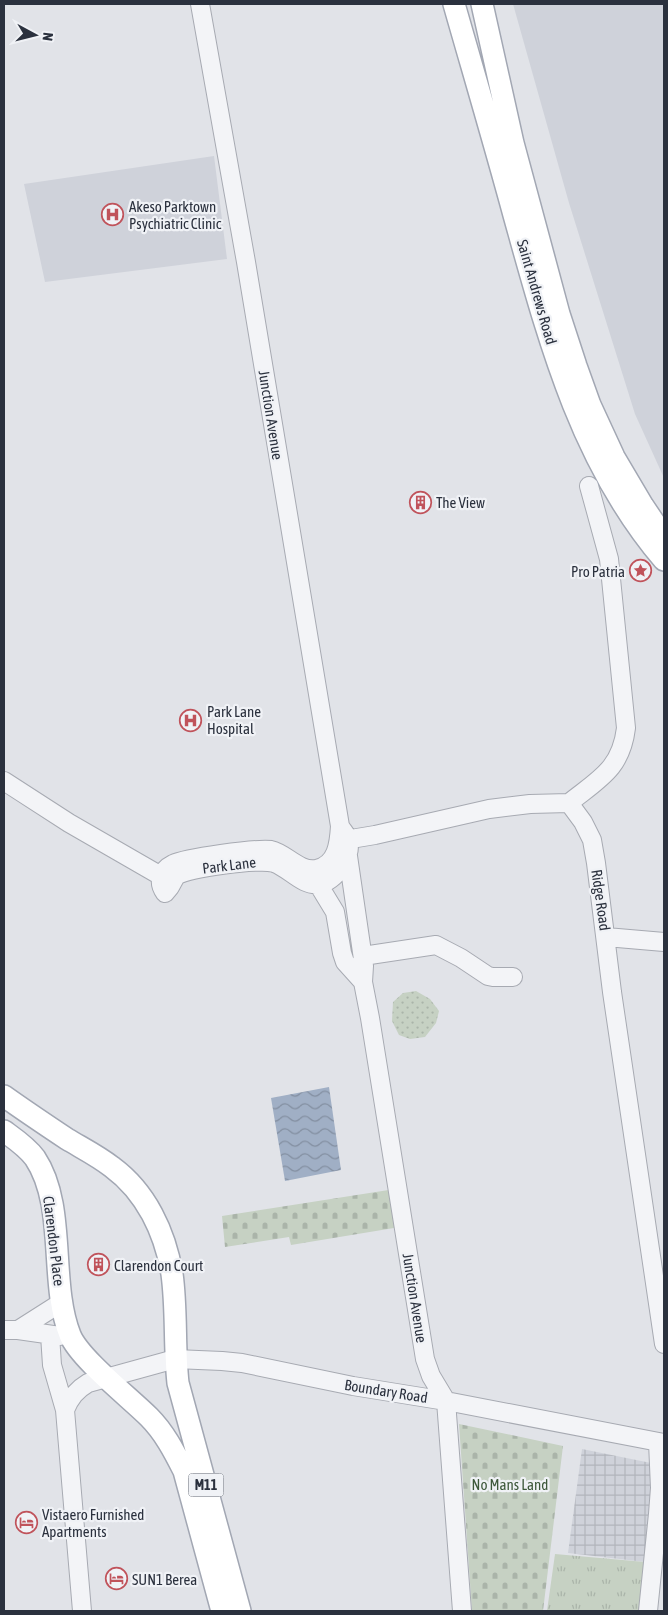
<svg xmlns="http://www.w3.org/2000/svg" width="668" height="1615" viewBox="0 0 668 1615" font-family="'Asap Condensed',sans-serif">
  <defs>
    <pattern id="industrial-grid" width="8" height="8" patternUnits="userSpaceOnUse" patternTransform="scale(1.25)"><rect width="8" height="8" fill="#cfd2da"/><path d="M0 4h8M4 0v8" fill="none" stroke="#b2b5bc"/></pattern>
    <pattern id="grass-tufts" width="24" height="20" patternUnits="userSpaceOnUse" patternTransform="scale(1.25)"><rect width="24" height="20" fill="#c6d1c3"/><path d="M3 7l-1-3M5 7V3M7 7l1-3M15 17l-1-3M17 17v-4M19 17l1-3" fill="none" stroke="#aab4a9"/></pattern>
    <pattern id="cemetery-stones" width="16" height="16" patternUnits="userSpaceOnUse" patternTransform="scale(1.25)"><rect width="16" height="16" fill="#c6d1c3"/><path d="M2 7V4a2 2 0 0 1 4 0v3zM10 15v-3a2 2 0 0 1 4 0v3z" fill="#aab4a9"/></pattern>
    <pattern id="park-dots" width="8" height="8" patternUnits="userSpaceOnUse" patternTransform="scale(1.25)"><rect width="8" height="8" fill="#c6d1c3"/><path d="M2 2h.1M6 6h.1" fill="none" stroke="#aab4a9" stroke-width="1.8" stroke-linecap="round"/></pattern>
    <pattern id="water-waves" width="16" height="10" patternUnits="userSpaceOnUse" patternTransform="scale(1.25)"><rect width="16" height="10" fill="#a0afc5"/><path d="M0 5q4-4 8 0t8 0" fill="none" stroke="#838fa1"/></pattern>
  </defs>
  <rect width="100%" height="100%" fill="#e1e3e8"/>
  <path fill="#cfd2da" d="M513,4H664V478L635,414L569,203Z
    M214,156L227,259L45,282L24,184Z"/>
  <path fill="url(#industrial-grid)" d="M582,1449L656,1464L645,1562L568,1553Z"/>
  <path fill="url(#grass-tufts)" d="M555,1554L645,1562V1611H547Z"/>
  <path fill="url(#cemetery-stones)" d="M395,1189L400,1227L291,1245L289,1237L225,1247L222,1216Z
    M459,1424L563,1446L543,1611H472Z"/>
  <path fill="url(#park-dots)" d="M416,991L430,999L439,1011L436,1023L425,1037L410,1039L399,1035L392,1021L393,1002L403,993Z"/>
  <path fill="url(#water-waves)" d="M329,1087L341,1170L285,1181L271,1098Z"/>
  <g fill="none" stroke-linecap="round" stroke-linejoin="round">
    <defs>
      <path id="minor" d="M200,4L246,262L340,826C339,843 337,865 316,869C299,872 286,853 271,850C256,848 186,858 173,864C161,870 157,882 165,893L170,887L176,876C189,868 261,858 274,863C289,868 303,887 319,884C336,881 353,856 348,839C347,835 342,830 340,826
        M4,781L69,823L161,876
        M569,803L583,822L592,840L596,863L612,992L664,1344
        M569,803C599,779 621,769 626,728L609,559L589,486
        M339,841L375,835L489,809L530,804L569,803
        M348,856L364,966L363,982L370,1018L425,1359L431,1376L446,1401L462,1611
        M316,873L318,884L335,912L342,953L345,962L363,982
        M606,937L664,942
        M363,956L436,945L461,958L488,976L493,977H513
        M4,1330H18L60,1336
        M18,1330L62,1302
        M50,1335L52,1365L65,1410L82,1611
        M65,1410C70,1398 76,1390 88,1383L175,1359L222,1361L242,1363L353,1386L446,1401L664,1443
        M648,1611L658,1514L660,1488L658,1442"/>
      <path id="major" d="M454,4C474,74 495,145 514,215C548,337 580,462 664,560
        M482,4L513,143L559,314L576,366L590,405L614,457L643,506L664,537
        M4,1096C25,1111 46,1125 67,1139C82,1148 98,1156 112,1167C146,1192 165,1232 172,1274C177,1310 174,1347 178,1383L240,1611
        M4,1131C15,1139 27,1147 35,1158C67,1206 49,1282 70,1335C79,1358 130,1398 149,1417C164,1432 174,1451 184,1471L222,1611"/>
    </defs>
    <use href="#minor" stroke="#a7aab2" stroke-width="20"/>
    <use href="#major" stroke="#a2a7b3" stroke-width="24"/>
    <use href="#minor" stroke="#f3f4f7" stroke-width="18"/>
    <use href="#major" stroke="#fff" stroke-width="21"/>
  </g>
  <defs>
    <symbol id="hospital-ring" viewBox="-11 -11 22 22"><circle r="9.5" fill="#f0f2f6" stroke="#c0535b" stroke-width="1.5"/><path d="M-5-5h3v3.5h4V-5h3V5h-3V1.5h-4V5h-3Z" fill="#c0535b"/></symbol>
    <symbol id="building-ring" viewBox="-11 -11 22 22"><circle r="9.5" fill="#f0f2f6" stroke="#c0535b" stroke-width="1.5"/><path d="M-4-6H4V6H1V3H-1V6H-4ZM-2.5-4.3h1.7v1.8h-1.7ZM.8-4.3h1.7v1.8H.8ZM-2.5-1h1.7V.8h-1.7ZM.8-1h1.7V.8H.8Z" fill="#c0535b"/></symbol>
    <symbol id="sight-ring" viewBox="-11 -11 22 22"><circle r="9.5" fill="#f0f2f6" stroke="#c0535b" stroke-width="1.5"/><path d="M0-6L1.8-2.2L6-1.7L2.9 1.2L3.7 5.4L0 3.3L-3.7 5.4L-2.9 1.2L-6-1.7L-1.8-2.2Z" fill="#c0535b"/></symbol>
    <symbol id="hotel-ring" viewBox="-11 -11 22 22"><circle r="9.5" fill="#f0f2f6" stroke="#c0535b" stroke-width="1.5"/><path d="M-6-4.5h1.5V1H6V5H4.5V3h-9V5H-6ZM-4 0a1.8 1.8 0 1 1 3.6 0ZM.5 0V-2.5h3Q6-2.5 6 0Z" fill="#c0535b"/></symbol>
  </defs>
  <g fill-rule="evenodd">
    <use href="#hospital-ring" x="100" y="202" width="25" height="25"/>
    <use href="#building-ring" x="408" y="490" width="25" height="25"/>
    <use href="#sight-ring" x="628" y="558" width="25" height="25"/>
    <use href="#hospital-ring" x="178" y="708" width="25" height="25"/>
    <use href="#building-ring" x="86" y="1252" width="25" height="25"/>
    <use href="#hotel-ring" x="14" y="1510" width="25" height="25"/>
    <use href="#hotel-ring" x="104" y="1566" width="25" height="25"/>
  </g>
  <g text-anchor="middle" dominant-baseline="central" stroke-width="4.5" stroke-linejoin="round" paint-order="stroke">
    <rect fill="#f0f2f6" stroke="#666b75" stroke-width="1" x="188.5" y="1473.5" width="35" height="23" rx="4"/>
    <g font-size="14" font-weight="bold" fill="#2b313e">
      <text x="206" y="1485">M11</text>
    </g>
    <g font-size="15" fill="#2b313e" stroke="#f0f2f6" text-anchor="start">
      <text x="129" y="206">Akeso Parktown<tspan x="129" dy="17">Psychiatric Clinic</tspan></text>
      <text x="436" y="502">The View</text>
      <text x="625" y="571" text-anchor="end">Pro Patria</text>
      <text x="207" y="711">Park Lane<tspan x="207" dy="17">Hospital</tspan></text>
      <text x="114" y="1265">Clarendon Court</text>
      <text x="42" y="1514">Vistaero Furnished<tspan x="42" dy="17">Apartments</tspan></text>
      <text x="132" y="1579">SUN1 Berea</text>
    </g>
    <g font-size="15" fill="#2b313e" stroke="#f0f2f6">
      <text transform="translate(537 292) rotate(74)">Saint Andrews Road</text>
      <text transform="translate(271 415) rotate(81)">Junction Avenue</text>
      <text transform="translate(229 865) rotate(-7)">Park Lane</text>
      <text transform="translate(601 900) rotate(82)">Ridge Road</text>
      <text transform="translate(54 1241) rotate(83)">Clarendon Place</text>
      <text transform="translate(415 1298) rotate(81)">Junction Avenue</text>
      <text transform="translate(386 1391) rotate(9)">Boundary Road</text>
    </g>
    <g font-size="15" fill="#3d583a" stroke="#f0f2f6">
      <text x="510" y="1484">No Mans Land</text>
    </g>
  </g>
  <rect width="668" height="1615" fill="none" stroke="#2b313e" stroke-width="10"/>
  <g transform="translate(35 35) rotate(97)" stroke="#f0f2f6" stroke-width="4" paint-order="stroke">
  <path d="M0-4L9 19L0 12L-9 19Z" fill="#2b313e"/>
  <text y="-8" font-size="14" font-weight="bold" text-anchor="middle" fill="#2b313e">N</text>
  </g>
</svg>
